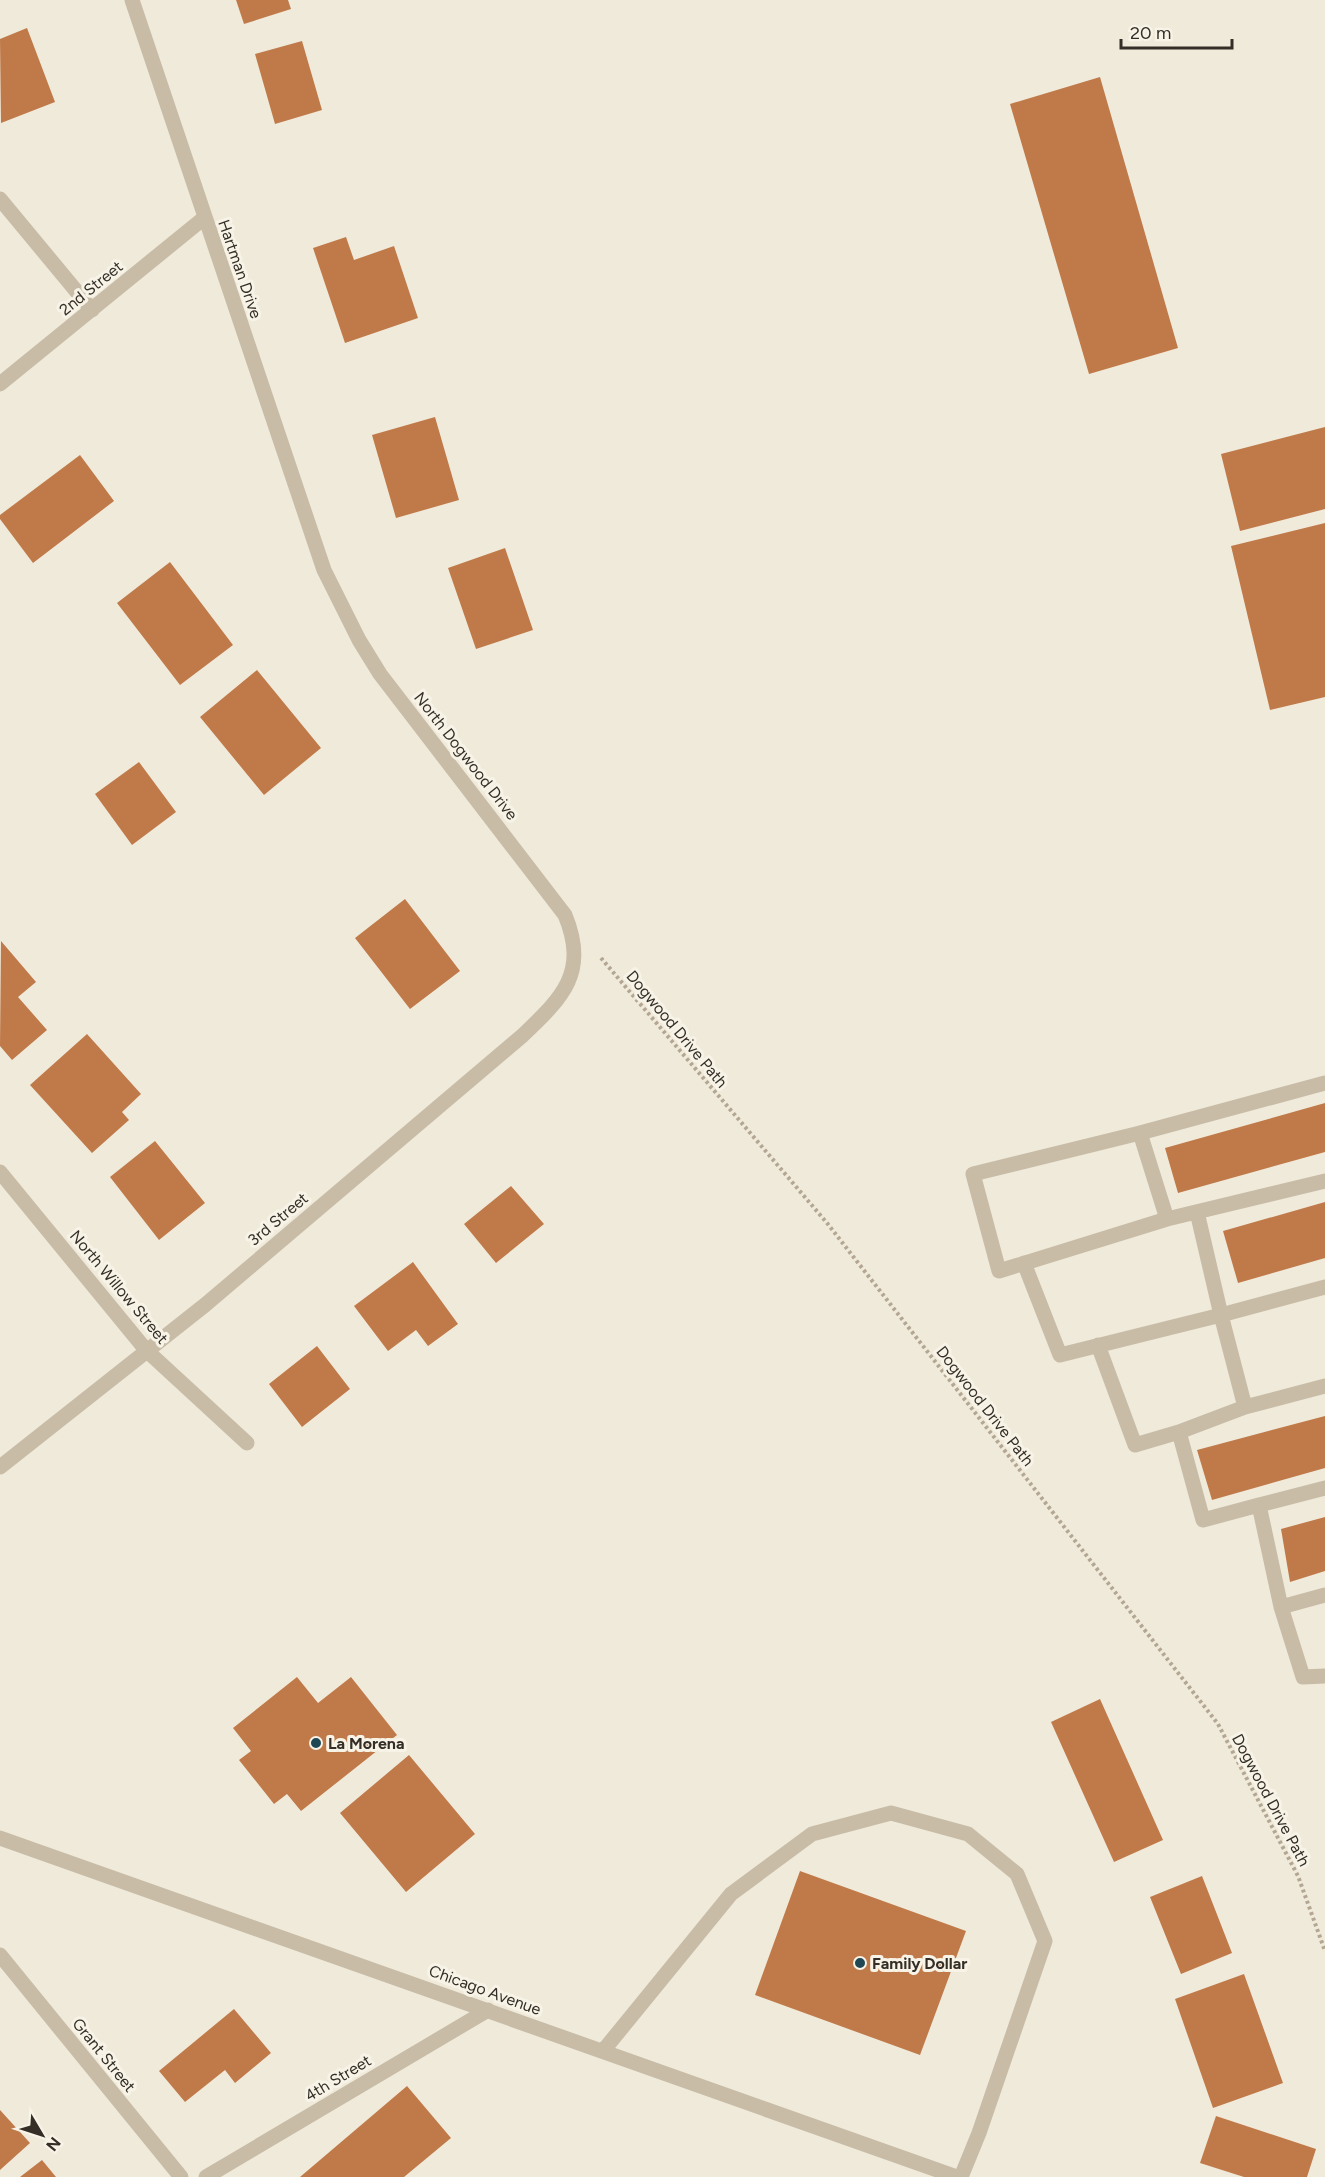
<svg xmlns="http://www.w3.org/2000/svg" width="1325" height="2177" viewBox="0 0 1325 2177" font-family="Figtree,sans-serif">
  <rect width="100%" height="100%" fill="#f0eadb"/>
  <path fill="#c07a49" d="M236,0H288L291,9L244,24Z
    M27,28L55,102L1,123L0,39Z
    M302,41L322,110L275,124L255,54Z
    M1100,77L1178,348L1089,374L1010,104Z
    M346,237L354,260L394,246L418,318L345,343L313,248Z
    M435,417L459,500L396,518L372,435Z
    M1325,427V509L1240,531L1221,454Z
    M80,455L114,501L33,563L0,519V515Z
    M1325,523V697L1270,710L1231,546Z
    M505,548L533,630L476,649L448,568Z
    M170,562L233,645L180,685L117,603Z
    M257,670L321,748L264,795L200,717Z
    M139,762L176,812L132,845L95,794Z
    M405,899L460,971L410,1009L355,938Z
    M1,941L36,982L18,997L47,1030L12,1060L0,1046Z
    M87,1034L141,1094L122,1112L129,1120L92,1153L30,1085Z
    M1325,1103V1152L1178,1193L1165,1148Z
    M155,1141L205,1203L159,1240L110,1177Z
    M511,1186L544,1224L496,1263L464,1224Z
    M1325,1202V1258L1238,1283L1223,1231Z
    M413,1262L458,1324L428,1346L416,1330L388,1351L354,1306Z
    M317,1346L350,1389L302,1427L269,1384Z
    M1325,1416V1468L1212,1500L1197,1450Z
    M1325,1517V1571L1290,1582L1281,1529Z
    M297,1677L318,1703L351,1677L397,1735L301,1811L287,1794L274,1804L239,1760L251,1751L233,1728Z
    M1100,1699L1163,1840L1114,1862L1051,1722Z
    M409,1755L475,1834L406,1892L340,1813Z
    M800,1871L966,1931L920,2055L755,1995Z
    M1202,1876L1232,1953L1181,1974L1150,1897Z
    M1244,1974L1283,2083L1213,2108L1175,1999Z
    M234,2009L271,2053L235,2083L225,2070L185,2102L159,2071Z
    M407,2086L451,2138L404,2177H300Z
    M0,2110L30,2143L0,2170Z
    M1216,2116L1316,2149L1307,2177H1244L1200,2163Z
    M42,2160L56,2177H20Z"/>
  <g fill="none" stroke-linecap="round" stroke-linejoin="round">
    <path stroke="#b3a692" stroke-width="4" stroke-dasharray="3 3" stroke-linecap="butt" d="M601,958L827,1223L1218,1724L1298,1876L1325,1951"/>
    <path stroke="#c8bca7" stroke-width="15" d="M0,199L92,310
      M0,384L204,218
      M1140,1133L973,1174L999,1271L1167,1219L1325,1181
      M0,1172L146,1350L247,1443
      M1167,1219L1140,1133L1325,1083
      M1024,1263L1060,1355L1221,1315L1197,1212
      M1325,1287L1221,1315L1245,1407L1325,1386
      M1098,1345L1135,1445L1179,1432
      M1245,1407L1179,1432L1203,1520L1259,1505L1281,1607L1325,1595
      M0,1467L205,1305L522,1036C562,998 589,973 565,915L380,674L359,640L324,570L132,0
      M1259,1505L1325,1488
      M1281,1607L1303,1677L1325,1676
      M0,1838L957,2177
      M0,1955L181,2177
      M603,2051L731,1894L812,1834L891,1813L968,1834L1017,1874L1045,1941L979,2133L961,2177
      M206,2177L488,2010"/>
  </g>
  <g fill="#1f4754" stroke="#f8f3e7" stroke-width="2">
    <circle cx="316" cy="1743" r="6"/>
    <circle cx="860" cy="1963" r="6"/>
  </g>
  <g text-anchor="middle" dominant-baseline="central" stroke-width="6" stroke-linejoin="round" paint-order="stroke">
    <g font-size="16" fill="#342e27" stroke="#f8f3e7">
      <text transform="translate(240 269) rotate(71)">Hartman Drive</text>
      <text transform="translate(91 288) rotate(-39)">2nd Street</text>
      <text transform="translate(466 756) rotate(52)">North Dogwood Drive</text>
      <text transform="translate(677 1029) rotate(50)">Dogwood Drive Path</text>
      <text transform="translate(278 1219) rotate(-40)">3rd Street</text>
      <text transform="translate(119 1287) rotate(50)">North Willow Street</text>
      <text transform="translate(985 1406) rotate(52)">Dogwood Drive Path</text>
      <text transform="translate(1271 1800) rotate(62)">Dogwood Drive Path</text>
      <text transform="translate(485 1990) rotate(20)">Chicago Avenue</text>
      <text transform="translate(104 2055) rotate(51)">Grant Street</text>
      <text transform="translate(338 2078) rotate(-31)">4th Street</text>
    </g>
    <g font-size="16" font-weight="bold" fill="#342e27" stroke="#f8f3e7" text-anchor="start">
      <text x="328" y="1743">La Morena</text>
      <text x="872" y="1963">Family Dollar</text>
    </g>
  </g>
  <g transform="translate(42 2135) rotate(129)" stroke="#f8f3e7" stroke-width="4.5" paint-order="stroke">
  <path d="M0-4.5L10 22L0 15L-10 22Z" fill="#342e27"/>
  <text y="-9" font-size="16" font-weight="bold" text-anchor="middle" fill="#342e27">N</text>
  </g>
  <path d="M1121 39v9h111v-9" fill="none" stroke="#342e27" stroke-width="3"/>
  <text x="1130" y="39" font-size="18" fill="#342e27" stroke="#f8f3e7" stroke-width="4.5" paint-order="stroke">20 m</text>
</svg>
